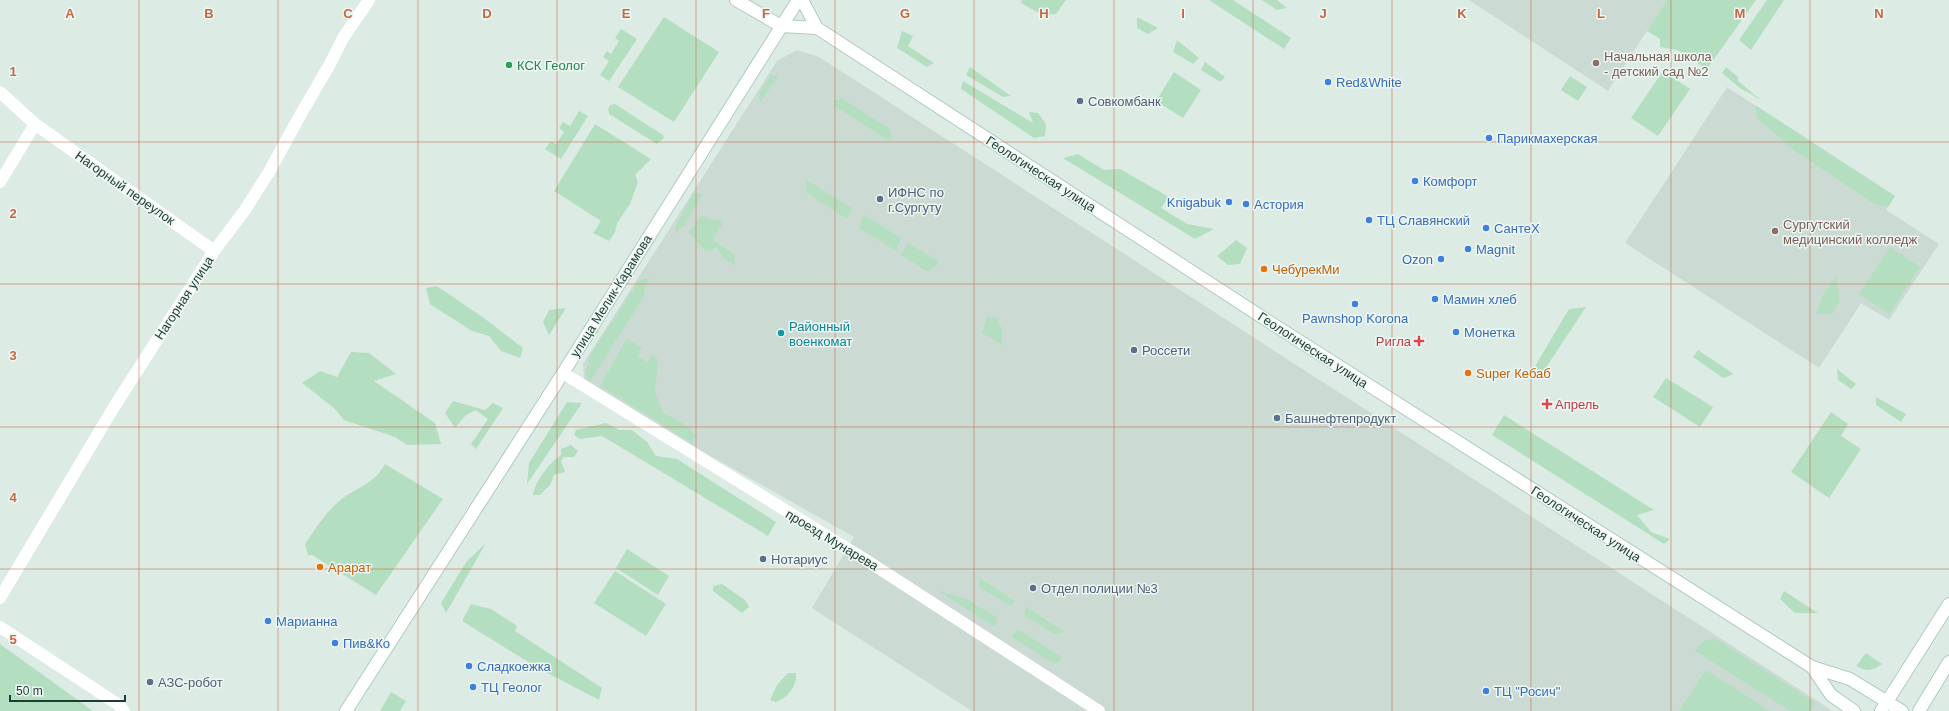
<svg xmlns="http://www.w3.org/2000/svg" width="1949" height="711" viewBox="0 0 1949 711" font-family="Helvetica,sans-serif">
  <rect width="100%" height="100%" fill="#ddebe5"/>
  <path fill="#cbdbd4" d="M1469,0H1667L1608,91Z
    M797,50L819,57L1833,711H972L812,608L854,537L700,450L584,379L583,364L777,61Z
    M1727,87L1895,196L1886,210L1939,244L1889,320L1861,303L1819,368L1625,243Z"/>
  <path fill="#b3dfc0" d="M1022,0H1066L1056,14L1042,15L1021,3Z
    M1209,0H1233L1291,38L1284,49Z
    M1262,0H1277L1287,8L1277,10Z
    M1667,0H1756L1707,69L1677,50L1660,47V39L1647,31Z
    M1767,0H1784L1751,50L1739,40Z
    M664,17L719,52L674,122L618,87Z
    M1137,17L1158,28L1148,34L1137,28Z
    M621,29L637,39L609,81L600,75L609,61L603,57L607,51L611,54L619,41L615,38Z
    M902,31L913,36L908,46L934,63L927,67L897,48Z
    M1177,40L1199,58L1193,64L1173,52Z
    M1205,62L1225,77L1220,82L1201,70Z
    M970,67L1011,96L1003,97L966,75Z
    M1726,67L1738,77V81L1761,100L1740,88L1722,73Z
    M1663,71L1690,89L1658,136L1631,118Z
    M1174,72L1201,90L1183,118L1156,101Z
    M771,75L778,76L760,103L759,93Z
    M1570,76L1587,87L1578,101L1561,90Z
    M963,81L1033,123L1029,112L1038,113L1046,124L1045,136L1034,138L961,89Z
    M841,98L890,129L892,138L888,140L836,107L833,101Z
    M615,104L663,135L664,138L657,144L609,114L608,109L610,105Z
    M1755,105L1895,196L1888,207L1874,204L1795,151L1757,118Z
    M579,111L588,116L561,159L545,149L551,141L556,144L564,132L559,128L563,122L570,126Z
    M595,124L651,159L635,175L638,182L630,204L617,223L615,232L609,241L593,233L601,221L554,191Z
    M1078,154L1104,170L1120,169L1169,197L1161,208L1187,224L1214,229L1195,239L1063,158Z
    M807,180L852,208L847,219L806,192Z
    M703,193L685,225L675,233V227L693,194Z
    M702,215L709,219L724,221L713,240L734,254L735,265L725,260L717,248L705,251L689,232Z
    M864,215L901,238L896,251L859,228Z
    M1236,240L1247,248L1240,264L1228,265L1217,256Z
    M908,243L940,262L928,272L901,255Z
    M1890,247L1920,267L1889,314L1859,294Z
    M1836,276L1840,301L1832,314H1816L1821,298Z
    M640,279H649L645,287L644,296L590,382L585,374L590,355Z
    M437,286L484,318L523,348L520,358L501,351L489,336L472,331L430,304L426,288Z
    M1586,307L1539,378L1531,373L1569,309Z
    M566,308L549,335L543,322L549,310Z
    M987,316L997,318L1002,329V345L982,333Z
    M627,338L642,348L638,356L648,362L652,355L658,359L655,392L663,412L687,426L696,436L692,443L600,386Z
    M1698,350L1734,374L1723,378L1693,357Z
    M351,352L369,353L396,374L374,381L435,423L441,444L407,445L395,437L344,420L334,408L302,383L320,371L337,377Z
    M1837,369L1856,384L1851,389L1838,380Z
    M1666,378L1713,407L1700,427L1653,397Z
    M1876,397L1906,414L1901,422L1876,405Z
    M453,401L485,410L493,403L503,408L476,449L471,444L488,419L476,410L466,415L455,428L445,413Z
    M567,402L582,403L527,484L529,463Z
    M1831,412L1848,424L1841,436L1861,449L1829,498L1791,472Z
    M1504,415L1654,510L1637,515L1651,532L1670,539L1664,544L1492,435Z
    M606,423L620,430H632L647,442L656,456L677,459L776,522L768,536L602,436L580,439L574,435L576,430Z
    M571,445L578,451L574,457H564L561,461L565,472L554,475L550,485L540,495H533C535,481 550,462 561,455V449Z
    M385,464L443,499L376,595L312,555H308L305,544C316,528 327,510 343,498C360,486 374,484 385,464Z
    M486,543L446,613L441,603L467,561Z
    M627,549L669,576L658,595L616,568Z
    M615,571L666,604L646,636L594,603Z
    M980,578L1015,601L1011,606L979,587Z
    M722,584L745,600L749,607L742,613L713,591V586Z
    M938,591L967,599L998,618L995,627Z
    M1784,591L1818,613H1795L1780,599Z
    M471,604L491,609L517,626L515,631L602,688L599,700L538,668L462,621Z
    M1026,607L1065,632L1054,634L1024,615Z
    M1018,629L1063,658L1055,664L1011,637Z
    M1716,639L1816,703L1811,711H1790L1695,651L1705,640Z
    M0,644L93,711H0Z
    M1866,653L1882,664C1872,671 1867,672 1856,666Z
    M1706,670L1770,711H1679Z
    M788,673H796C797,687 788,697 776,702L770,700L777,685Z
    M391,692L406,701L400,711H380Z"/>
  <g fill="none" stroke-linecap="round" stroke-linejoin="round">
    <defs>
      <path id="secondary" d="M736,0L781,26L817,28
        M802,0L817,28L1268,321L1812,667L1850,679L1902,711
        M1812,667L1831,695L1854,711
        M346,711L563,373L798,0
        M1881,711L1949,604
        M1919,711L1949,662"/>
    </defs>
    <use href="#secondary" stroke="#afccc2" stroke-width="14"/>
    <path stroke="#fff" stroke-width="12" d="M0,92L35,124L214,251
      M0,182L35,124
      M563,373L866,560L1099,711
      M0,598L114,407L214,251L245,210L269,172L302,112L330,64L343,38L369,0
      M0,627L119,705L124,711"/>
    <use href="#secondary" stroke="#fff" stroke-width="12"/>
  </g>
  <path fill="none" stroke="#c66842" stroke-width="1" stroke-opacity="0.55" d="M139,0V711M278,0V711M418,0V711M557,0V711M696,0V711M835,0V711M974,0V711M1114,0V711M1253,0V711M1392,0V711M1531,0V711M1671,0V711M1810,0V711M0,142H1949M0,284H1949M0,427H1949M0,569H1949"/>
  <g fill="#8d6e63" stroke="#eef7f3" stroke-width="1.5">
    <circle cx="1596" cy="63" r="4"/>
    <circle cx="1775" cy="231" r="4"/>
  </g>
  <circle fill="#2e9e5b" stroke="#eef7f3" stroke-width="1.5" cx="509" cy="65" r="4"/>
  <g fill="#3f7fe0" stroke="#eef7f3" stroke-width="1.5">
    <circle cx="1328" cy="82" r="4"/>
    <circle cx="1489" cy="138" r="4"/>
    <circle cx="1415" cy="181" r="4"/>
    <circle cx="1229" cy="202" r="4"/>
    <circle cx="1246" cy="204" r="4"/>
    <circle cx="1369" cy="220" r="4"/>
    <circle cx="1486" cy="228" r="4"/>
    <circle cx="1468" cy="249" r="4"/>
    <circle cx="1441" cy="259" r="4"/>
    <circle cx="1435" cy="299" r="4"/>
    <circle cx="1355" cy="304" r="4"/>
    <circle cx="1456" cy="332" r="4"/>
    <circle cx="268" cy="621" r="4"/>
    <circle cx="335" cy="643" r="4"/>
    <circle cx="469" cy="666" r="4"/>
    <circle cx="473" cy="687" r="4"/>
    <circle cx="1486" cy="691" r="4"/>
  </g>
  <g fill="#5c6f8a" stroke="#eef7f3" stroke-width="1.5">
    <circle cx="1080" cy="101" r="4"/>
    <circle cx="880" cy="199" r="4"/>
    <circle cx="1134" cy="350" r="4"/>
    <circle cx="1277" cy="418" r="4"/>
    <circle cx="763" cy="559" r="4"/>
    <circle cx="1033" cy="588" r="4"/>
    <circle cx="150" cy="682" r="4"/>
  </g>
  <g fill="#e8710a" stroke="#eef7f3" stroke-width="1.5">
    <circle cx="1264" cy="269" r="4"/>
    <circle cx="1468" cy="373" r="4"/>
    <circle cx="320" cy="567" r="4"/>
  </g>
  <circle fill="#0f9aa8" stroke="#eef7f3" stroke-width="1.5" cx="781" cy="333" r="4"/>
  <g fill="#e0444e" stroke="#eef7f3" stroke-width="1.5">
    <path d="M1417 335h4v4h4v4h-4v4h-4v-4h-4v-4h4z"/>
    <path d="M1545 398h4v4h4v4h-4v4h-4v-4h-4v-4h4z"/>
  </g>
  <g text-anchor="middle" dominant-baseline="central" stroke-width="3" stroke-linejoin="round" paint-order="stroke">
    <g font-size="13" fill="#785e54" stroke="#eef7f3" text-anchor="start">
      <text x="1604" y="56">Начальная школа<tspan x="1604" dy="15">- детский сад №2</tspan></text>
      <text x="1783" y="224">Сургутский<tspan x="1783" dy="15">медицинский колледж</tspan></text>
    </g>
    <g font-size="13" fill="#27864d" stroke="#eef7f3" text-anchor="start">
      <text x="517" y="65">КСК Геолог</text>
    </g>
    <g font-size="13" fill="#366cbe" stroke="#eef7f3" text-anchor="start">
      <text x="1336" y="82">Red&amp;White</text>
      <text x="1497" y="138">Парикмахерская</text>
      <text x="1423" y="181">Комфорт</text>
      <text x="1221" y="202" text-anchor="end">Knigabuk</text>
      <text x="1254" y="204">Астория</text>
      <text x="1377" y="220">ТЦ Славянский</text>
      <text x="1494" y="228">СантеХ</text>
      <text x="1476" y="249">Magnit</text>
      <text x="1433" y="259" text-anchor="end">Ozon</text>
      <text x="1443" y="299">Мамин хлеб</text>
      <text x="1355" y="318" text-anchor="middle">Pawnshop Korona</text>
      <text x="1464" y="332">Монетка</text>
      <text x="276" y="621">Марианна</text>
      <text x="343" y="643">Пив&amp;Ко</text>
      <text x="477" y="666">Сладкоежка</text>
      <text x="481" y="687">ТЦ Геолог</text>
      <text x="1494" y="691">ТЦ "Росич"</text>
    </g>
    <g font-size="13" fill="#4e5e75" stroke="#eef7f3" text-anchor="start">
      <text x="1088" y="101">Совкомбанк</text>
      <text x="888" y="192">ИФНС по<tspan x="888" dy="15">г.Сургуту</tspan></text>
      <text x="1142" y="350">Россети</text>
      <text x="1285" y="418">Башнефтепродукт</text>
      <text x="771" y="559">Нотариус</text>
      <text x="1041" y="588">Отдел полиции №3</text>
      <text x="158" y="682">АЗС-робот</text>
    </g>
    <g font-size="13" fill="#1d3c34" stroke="#eef7f3">
      <text transform="translate(1041 174) rotate(33)">Геологическая улица</text>
      <text transform="translate(125 188) rotate(35)">Нагорный переулок</text>
      <text transform="translate(611 296) rotate(-58)">улица Мелик-Карамова</text>
      <text transform="translate(184 298) rotate(-57)">Нагорная улица</text>
      <text transform="translate(1313 350) rotate(33)">Геологическая улица</text>
      <text transform="translate(1586 524) rotate(33)">Геологическая улица</text>
      <text transform="translate(832 540) rotate(31)">проезд Мунарева</text>
    </g>
    <g font-size="13" fill="#c56008" stroke="#eef7f3" text-anchor="start">
      <text x="1272" y="269">ЧебурекМи</text>
      <text x="1476" y="373">Super Кебаб</text>
      <text x="328" y="567">Арарат</text>
    </g>
    <g font-size="13" fill="#0d838f" stroke="#eef7f3" text-anchor="start">
      <text x="789" y="326">Районный<tspan x="789" dy="15">военкомат</tspan></text>
    </g>
    <g font-size="13" fill="#be3a42" stroke="#eef7f3" text-anchor="end">
      <text x="1411" y="341">Ригла</text>
      <text x="1555" y="404" text-anchor="start">Апрель</text>
    </g>
  </g>
  <g font-size="13" text-anchor="middle" font-weight="bold" fill="#c66842" stroke="#eef7f3" stroke-width="3" stroke-linejoin="round" paint-order="stroke">
    <text x="70" y="18">A</text>
    <text x="209" y="18">B</text>
    <text x="348" y="18">C</text>
    <text x="487" y="18">D</text>
    <text x="626" y="18">E</text>
    <text x="766" y="18">F</text>
    <text x="905" y="18">G</text>
    <text x="1044" y="18">H</text>
    <text x="1183" y="18">I</text>
    <text x="1323" y="18">J</text>
    <text x="1462" y="18">K</text>
    <text x="1601" y="18">L</text>
    <text x="1740" y="18">M</text>
    <text x="1879" y="18">N</text>
    <text x="13" y="76">1</text>
    <text x="13" y="218">2</text>
    <text x="13" y="360">3</text>
    <text x="13" y="502">4</text>
    <text x="13" y="644">5</text>
  </g>
  <path d="M10 695v6h115v-6" fill="none" stroke="#1d3c34" stroke-width="2"/>
  <text x="16" y="695" font-size="12" fill="#1d3c34" stroke="#eef7f3" stroke-width="3" paint-order="stroke">50 m</text>
</svg>
